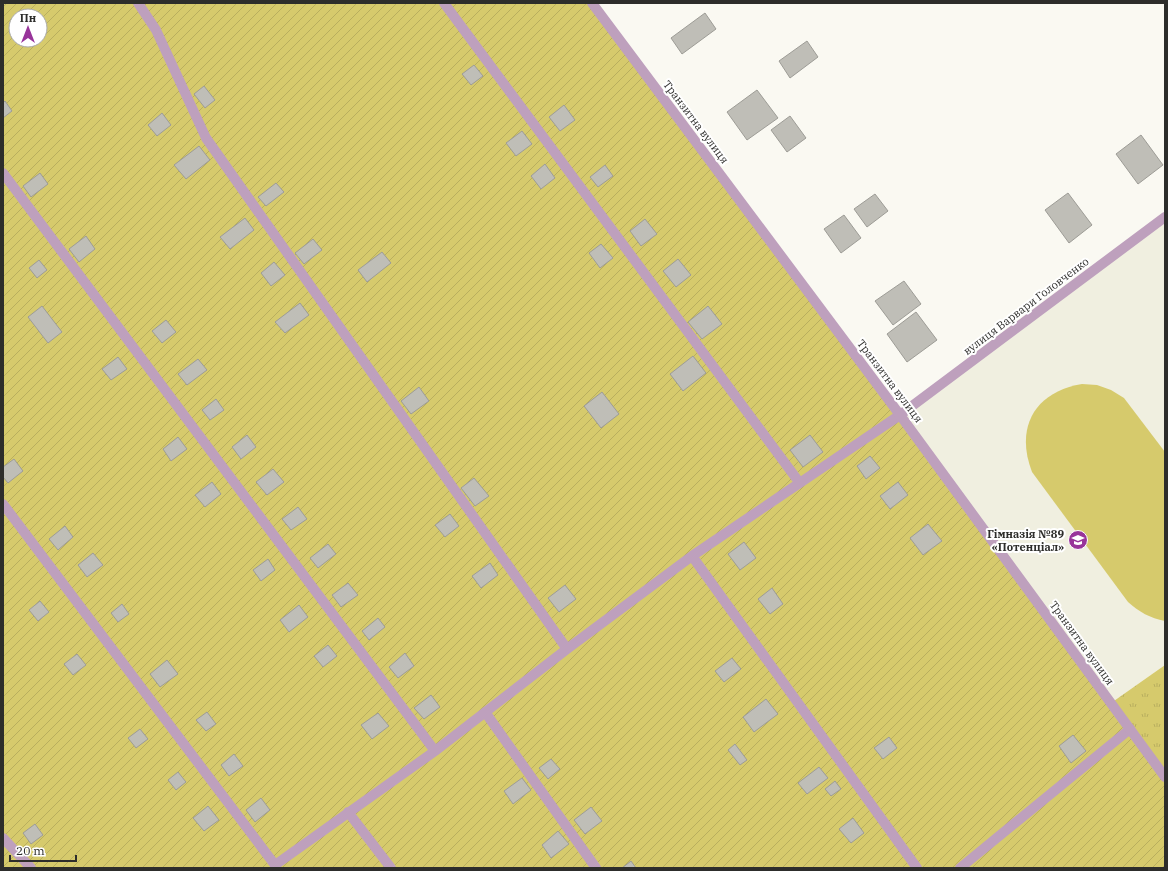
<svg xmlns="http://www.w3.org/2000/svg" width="1168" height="871" viewBox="0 0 1168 871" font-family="'IBM Plex Serif',serif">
  <defs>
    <pattern id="grass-tufts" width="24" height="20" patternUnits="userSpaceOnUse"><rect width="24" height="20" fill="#d6ca6c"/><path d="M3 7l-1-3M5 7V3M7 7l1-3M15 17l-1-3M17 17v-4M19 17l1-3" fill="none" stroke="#b8ae5e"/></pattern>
    <pattern id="garden-furrows" width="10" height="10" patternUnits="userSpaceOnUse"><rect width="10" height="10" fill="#d6ca6c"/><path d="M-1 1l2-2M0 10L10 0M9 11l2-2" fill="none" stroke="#b8ae5e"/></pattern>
  </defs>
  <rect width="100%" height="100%" fill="#faf9f2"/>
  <path fill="#f0efe0" d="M1165,217V665L1111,703L900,415Z"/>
  <path fill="url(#grass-tufts)" d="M1165,665V777L1111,703Z"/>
  <path fill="url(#garden-furrows)" fill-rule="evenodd" d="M3,3H592L1165,777V868H3ZM16,16H40V40H16Z"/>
  <path fill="#d6ca6c" d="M1082,384L1097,385L1111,390L1124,398L1165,452V621C1150,618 1139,612 1128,602L1032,472C1015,428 1034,392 1082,384Z"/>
  <path fill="#bfbeb7" stroke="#9d9c96" d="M705,13L716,29L682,54L671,38Z
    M807,41L818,57L790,78L779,61Z
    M474,65L483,76L471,85L462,74Z
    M204,86L215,100L205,108L194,94Z
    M757,90L778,118L747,140L727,112Z
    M5,101L12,111L3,118V103Z
    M564,105L575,120L560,131L549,117Z
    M162,113L171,125L157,136L148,125Z
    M790,116L806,138L787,152L771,130Z
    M522,131L532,144L516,156L506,143Z
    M1141,135L1163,165L1138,184L1116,154Z
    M199,146L210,160L186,179L174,165Z
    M545,164L555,178L541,189L531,176Z
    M605,165L613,176L598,187L590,177Z
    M40,173L48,184L31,197L23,186Z
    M276,183L284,192L266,206L258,197Z
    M1068,193L1092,225L1069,243L1045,210Z
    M875,194L888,211L867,227L854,209Z
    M844,215L861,238L841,253L824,229Z
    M245,218L254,230L230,249L220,237Z
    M645,219L657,234L641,246L630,231Z
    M86,236L95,249L79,262L69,249Z
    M313,239L322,250L304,264L295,253Z
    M601,244L613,258L600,268L589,253Z
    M382,252L391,263L367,282L358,270Z
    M678,259L691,275L676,287L663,271Z
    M39,260L47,270L37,278L29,268Z
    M274,262L285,275L271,286L261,273Z
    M904,281L921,304L893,325L875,301Z
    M300,303L309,315L285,333L275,322Z
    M42,306L62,332L48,343L28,317Z
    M708,306L722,324L702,339L688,322Z
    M916,312L937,340L907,362L887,334Z
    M166,320L176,332L162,343L152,331Z
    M693,356L706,373L683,391L670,374Z
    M118,357L127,369L111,380L102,369Z
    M198,359L207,370L187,385L178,374Z
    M419,387L429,401L411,414L401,401Z
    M602,392L619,414L601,428L584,406Z
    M216,399L224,410L210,420L202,410Z
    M247,435L256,447L241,459L232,447Z
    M810,435L823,452L803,467L790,450Z
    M178,437L187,449L171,461L163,449Z
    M870,456L880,468L866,479L857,466Z
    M14,459L23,471L8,483L3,477V467Z
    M273,469L284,482L267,495L256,482Z
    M474,478L489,496L475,506L461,488Z
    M212,482L221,494L205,507L195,495Z
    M898,482L908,495L890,509L880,496Z
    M298,507L307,519L291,530L282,519Z
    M450,514L459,526L445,537L435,525Z
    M928,524L942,541L923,555L910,538Z
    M65,526L73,537L58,550L49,539Z
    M744,542L756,558L740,570L728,554Z
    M328,544L336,554L318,568L310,558Z
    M93,553L103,565L87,577L78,565Z
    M268,559L275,570L261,581L253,570Z
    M490,563L498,575L481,588L472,576Z
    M348,583L358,595L341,607L332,595Z
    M565,585L576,599L559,612L548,598Z
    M772,588L783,604L770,614L758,599Z
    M40,601L49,612L38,621L29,610Z
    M122,604L129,614L118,622L111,613Z
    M299,605L308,617L289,632L280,620Z
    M378,618L385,627L369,640L362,631Z
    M328,645L337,656L323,667L314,656Z
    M405,653L414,666L398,678L389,667Z
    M77,654L86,665L73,675L64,664Z
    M732,658L741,669L724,682L715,671Z
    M167,660L178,674L160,687L150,674Z
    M431,695L440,707L424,719L414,708Z
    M766,699L778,714L754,732L743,717Z
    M207,712L216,724L206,731L196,720Z
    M378,713L389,726L372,739L361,725Z
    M140,729L148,739L136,748L128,738Z
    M1073,735L1086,751L1071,763L1059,746Z
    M889,737L897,748L883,759L874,748Z
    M735,744L747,760L740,765L728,750Z
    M234,754L243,766L229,776L221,765Z
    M551,759L560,769L548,779L539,768Z
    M819,767L828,778L807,794L798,783Z
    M178,772L186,782L176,790L168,780Z
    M522,778L531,790L513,804L504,791Z
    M835,781L841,789L831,796L825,789Z
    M261,798L270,810L255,822L246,810Z
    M208,806L219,820L204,831L193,818Z
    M591,807L602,821L585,834L574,820Z
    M853,818L864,833L851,843L839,829Z
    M35,824L43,835L31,844L23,833Z
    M558,831L569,844L551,858L542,845Z
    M631,861L636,868H622Z"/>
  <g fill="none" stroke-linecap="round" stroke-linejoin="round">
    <path stroke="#bea0bd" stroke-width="10" d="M138,3L156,30L206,138L567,649
      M444,3L799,482
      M3,173L435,751
      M3,504L275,865L435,751L567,649L692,556L900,415
      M692,556L917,868
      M485,712L596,868
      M348,812L391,868
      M3,838L31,868
      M960,868L1130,729"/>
    <path stroke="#bea0bd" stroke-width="10" d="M592,3L900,415L1165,777
      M900,415L1165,217"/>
  </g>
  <defs>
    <symbol id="school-disc" viewBox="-11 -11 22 22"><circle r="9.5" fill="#98349a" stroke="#fff"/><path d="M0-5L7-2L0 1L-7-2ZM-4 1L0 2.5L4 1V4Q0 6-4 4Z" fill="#fff"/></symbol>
  </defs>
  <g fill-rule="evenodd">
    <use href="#school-disc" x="1067" y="529" width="22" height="22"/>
  </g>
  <g text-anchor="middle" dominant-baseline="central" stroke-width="4" stroke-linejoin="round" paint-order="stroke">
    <g font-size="11" fill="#2d2d2b" stroke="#fff">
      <text transform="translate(696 122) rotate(53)">Транзитна вулиця</text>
      <text transform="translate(1026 306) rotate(-37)">вулиця Варвари Головченко</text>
      <text transform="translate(890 381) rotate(53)">Транзитна вулиця</text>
      <text transform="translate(1082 643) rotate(54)">Транзитна вулиця</text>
    </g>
    <g font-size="11" font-weight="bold" fill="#2d2d2b" stroke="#fff" text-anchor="end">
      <text x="1064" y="534">Гімназія №89<tspan x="1064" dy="13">«Потенціал»</tspan></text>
    </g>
  </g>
  <rect width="1168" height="871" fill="none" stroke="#2d2d2b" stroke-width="8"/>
  <g transform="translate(28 28)"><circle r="19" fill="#ffffff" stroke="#ababaa"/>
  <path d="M0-3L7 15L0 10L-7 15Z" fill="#98349a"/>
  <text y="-6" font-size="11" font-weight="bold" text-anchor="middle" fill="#2d2d2b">Пн</text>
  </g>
  <path d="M10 855v6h66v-6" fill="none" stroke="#2d2d2b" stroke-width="2"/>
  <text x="16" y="855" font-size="12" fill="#2d2d2b" stroke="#ffffff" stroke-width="3" paint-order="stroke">20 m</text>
</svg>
